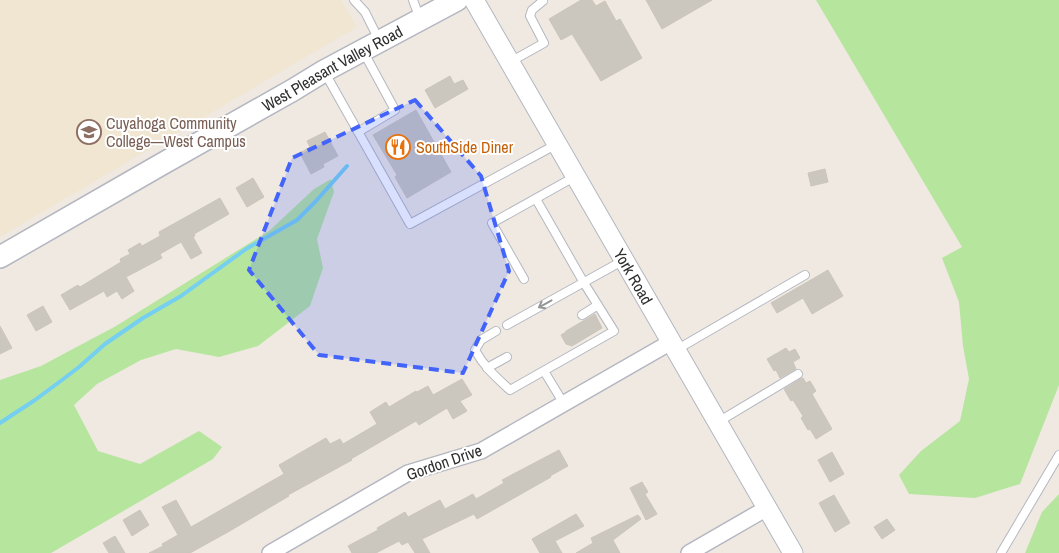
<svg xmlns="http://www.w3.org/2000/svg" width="1059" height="553" viewBox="0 0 1059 553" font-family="'Archivo Narrow',sans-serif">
  <rect width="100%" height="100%" fill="#efe9e1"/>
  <path fill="#f0e6d1" d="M0,0H341L357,27L0,237Z"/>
  <path fill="#b6e59e" d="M816,0H1059V385L1020,484L975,498L909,494L899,475L921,451L960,421L969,379L963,346L959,302L942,258L962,247Z
    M331,179L334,192L317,239L323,268L310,306L258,346L219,357L176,349L141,360L97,384L74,405L98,451L140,464L199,431L222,447L213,459L51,553H0V380L41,366L116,326L269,231L314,189Z
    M1059,494V553H1025L1042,512Z"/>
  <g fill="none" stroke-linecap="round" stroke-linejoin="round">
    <path stroke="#75cff0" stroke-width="4" d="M0,423L35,400L62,380L79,367L105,344L143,318L181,296L246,249L297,220L316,201L347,166"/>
  </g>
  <path fill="#cbc7bf" stroke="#cbc5ba" d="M581,0H592L596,6L605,1L616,21L620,19L642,58L601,81L572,34L561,40L549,19Z
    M646,0H712L662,29Z
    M450,76L454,84L463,80L468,89L435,108L425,90Z
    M416,110L451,172L407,198L395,177L397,175L373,135Z
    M325,132L338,156L323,164L324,167L311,174L300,153L310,147L307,141Z
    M825,169L828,182L811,186L808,173Z
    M253,178L264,197L247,207L236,188Z
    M220,198L229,214L194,234L195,236L193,237L202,253L191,259L181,242L160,254L162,258L126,277L134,291L122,299L117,291L107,297L104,291L70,310L61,295L78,285L80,287L121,262L120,259L130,254L128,250L140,243L142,246L160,236L159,232Z
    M828,270L843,296L812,314L803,298L777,313L771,303Z
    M43,306L52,322L36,331L27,315Z
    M595,314L602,328L572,346L566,344L561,335L566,332V331Z
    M0,326L12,348L0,354Z
    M786,348L789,352L795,349L800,358L793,362L796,369L780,378L776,370L774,371L767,359Z
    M802,378H803L806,383L810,381L816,391L812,394L832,429L816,439L810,429L808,430L801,418L803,416L793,400L791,401L784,389Z
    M462,379L472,395L460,401L467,411L453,419L447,408L419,425L416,421L351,459L352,460L288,495L289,496L228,532L190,553H149L163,546L162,544L178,535L162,507L176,500L191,527L284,474L279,465L326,438L330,444L340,439L343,444L377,424L370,412L386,402L389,407L416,391L417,392L428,386L433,395Z
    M559,450L568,466L550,476L551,477L477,519L474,514L422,539L430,553H415L408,542L402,545L399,541L376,553H352L348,546L378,530L377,528L405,512L408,517L440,500L445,509L473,494L476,499L504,483L502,480Z
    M832,452L844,474L830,482L818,460Z
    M642,482L648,492L645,494L657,514L646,520L630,488Z
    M834,495L850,523L835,532L819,503Z
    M140,510L149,525L132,536L123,520Z
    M576,514L584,526L555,541L562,553H540L532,539Z
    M638,515L641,519L613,540L620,553H576L593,543L591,538Z
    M887,519L895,530L882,539L874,527Z
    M115,536L125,553H109L103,543Z"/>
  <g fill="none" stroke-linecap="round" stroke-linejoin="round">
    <defs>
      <path id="service" d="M354,0L365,12L379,40
        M413,0L420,19
        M510,62L544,43L530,16L532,10L543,1
        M325,73L410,224L557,144
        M358,132L395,110L363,51
        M524,279L492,223L576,176
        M582,315L598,305
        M507,325L624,260
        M496,331L481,340L475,350C484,367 496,377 510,390L614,331L584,283L536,199
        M676,350L805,275
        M487,368L507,357
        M544,371L564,404
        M718,422L798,374
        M1001,553L1059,455"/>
      <path id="minor" d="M270,553L408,473L481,451L671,342
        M689,553L767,508"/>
      <g id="tertiary">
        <path id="s1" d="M474,0L793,553"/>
      </g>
      <g id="secondary">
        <path id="s2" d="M0,257L162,164L293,90L324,71L457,0"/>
      </g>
    </defs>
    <use href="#service" stroke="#b4b7c1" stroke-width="10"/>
    <use href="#minor" stroke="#b4b7c1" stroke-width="18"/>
    <use href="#tertiary" stroke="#b4b7c1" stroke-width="21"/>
    <use href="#secondary" stroke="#b4b7c1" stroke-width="24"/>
    <use href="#service" stroke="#fff" stroke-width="8"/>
    <use href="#minor" stroke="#fff" stroke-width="15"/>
    <use href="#tertiary" stroke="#fff" stroke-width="19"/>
    <use href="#secondary" stroke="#fff" stroke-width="21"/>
  </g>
  <defs><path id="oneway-shaft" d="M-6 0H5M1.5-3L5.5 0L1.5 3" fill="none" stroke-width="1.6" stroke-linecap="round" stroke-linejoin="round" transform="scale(1.25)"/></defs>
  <use stroke="#969696" href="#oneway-shaft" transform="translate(545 304) rotate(151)"/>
  <path fill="#4264fb" fill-opacity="0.2" stroke="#4264fb" stroke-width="4" stroke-dasharray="10 6" stroke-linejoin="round" d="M415,100L481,176L509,271L463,373L319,355L249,270L292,158Z"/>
  <defs>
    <symbol id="university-ring" viewBox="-11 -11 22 22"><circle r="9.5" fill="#fff" stroke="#8d6e63" stroke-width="1.5"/><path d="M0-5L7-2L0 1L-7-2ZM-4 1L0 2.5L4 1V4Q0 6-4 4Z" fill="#8d6e63"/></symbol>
    <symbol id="restaurant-ring" viewBox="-11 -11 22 22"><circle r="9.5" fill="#fff" stroke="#e8710a" stroke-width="1.5"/><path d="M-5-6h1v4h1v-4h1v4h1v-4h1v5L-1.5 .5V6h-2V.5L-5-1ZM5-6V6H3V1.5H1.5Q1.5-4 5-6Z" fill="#e8710a"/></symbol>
  </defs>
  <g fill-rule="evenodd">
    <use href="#university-ring" x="75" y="118" width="28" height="28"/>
    <use href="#restaurant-ring" x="384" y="133" width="28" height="28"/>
  </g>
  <g text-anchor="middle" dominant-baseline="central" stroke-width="4" stroke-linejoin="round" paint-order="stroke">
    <g font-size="16" fill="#2e2e2e" stroke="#fff">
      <text stroke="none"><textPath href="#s2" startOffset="382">West Pleasant Valley Road</textPath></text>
      <text stroke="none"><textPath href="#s1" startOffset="319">York Road</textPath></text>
      <text transform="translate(444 462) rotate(-19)">Gordon Drive</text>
    </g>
    <g font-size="16" fill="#785e54" stroke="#fff" text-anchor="start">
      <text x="106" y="123">Cuyahoga Community<tspan x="106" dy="18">College—West Campus</tspan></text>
    </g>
    <g font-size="16" fill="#c56008" stroke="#fff" text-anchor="start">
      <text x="416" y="147">SouthSide Diner</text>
    </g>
  </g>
</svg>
